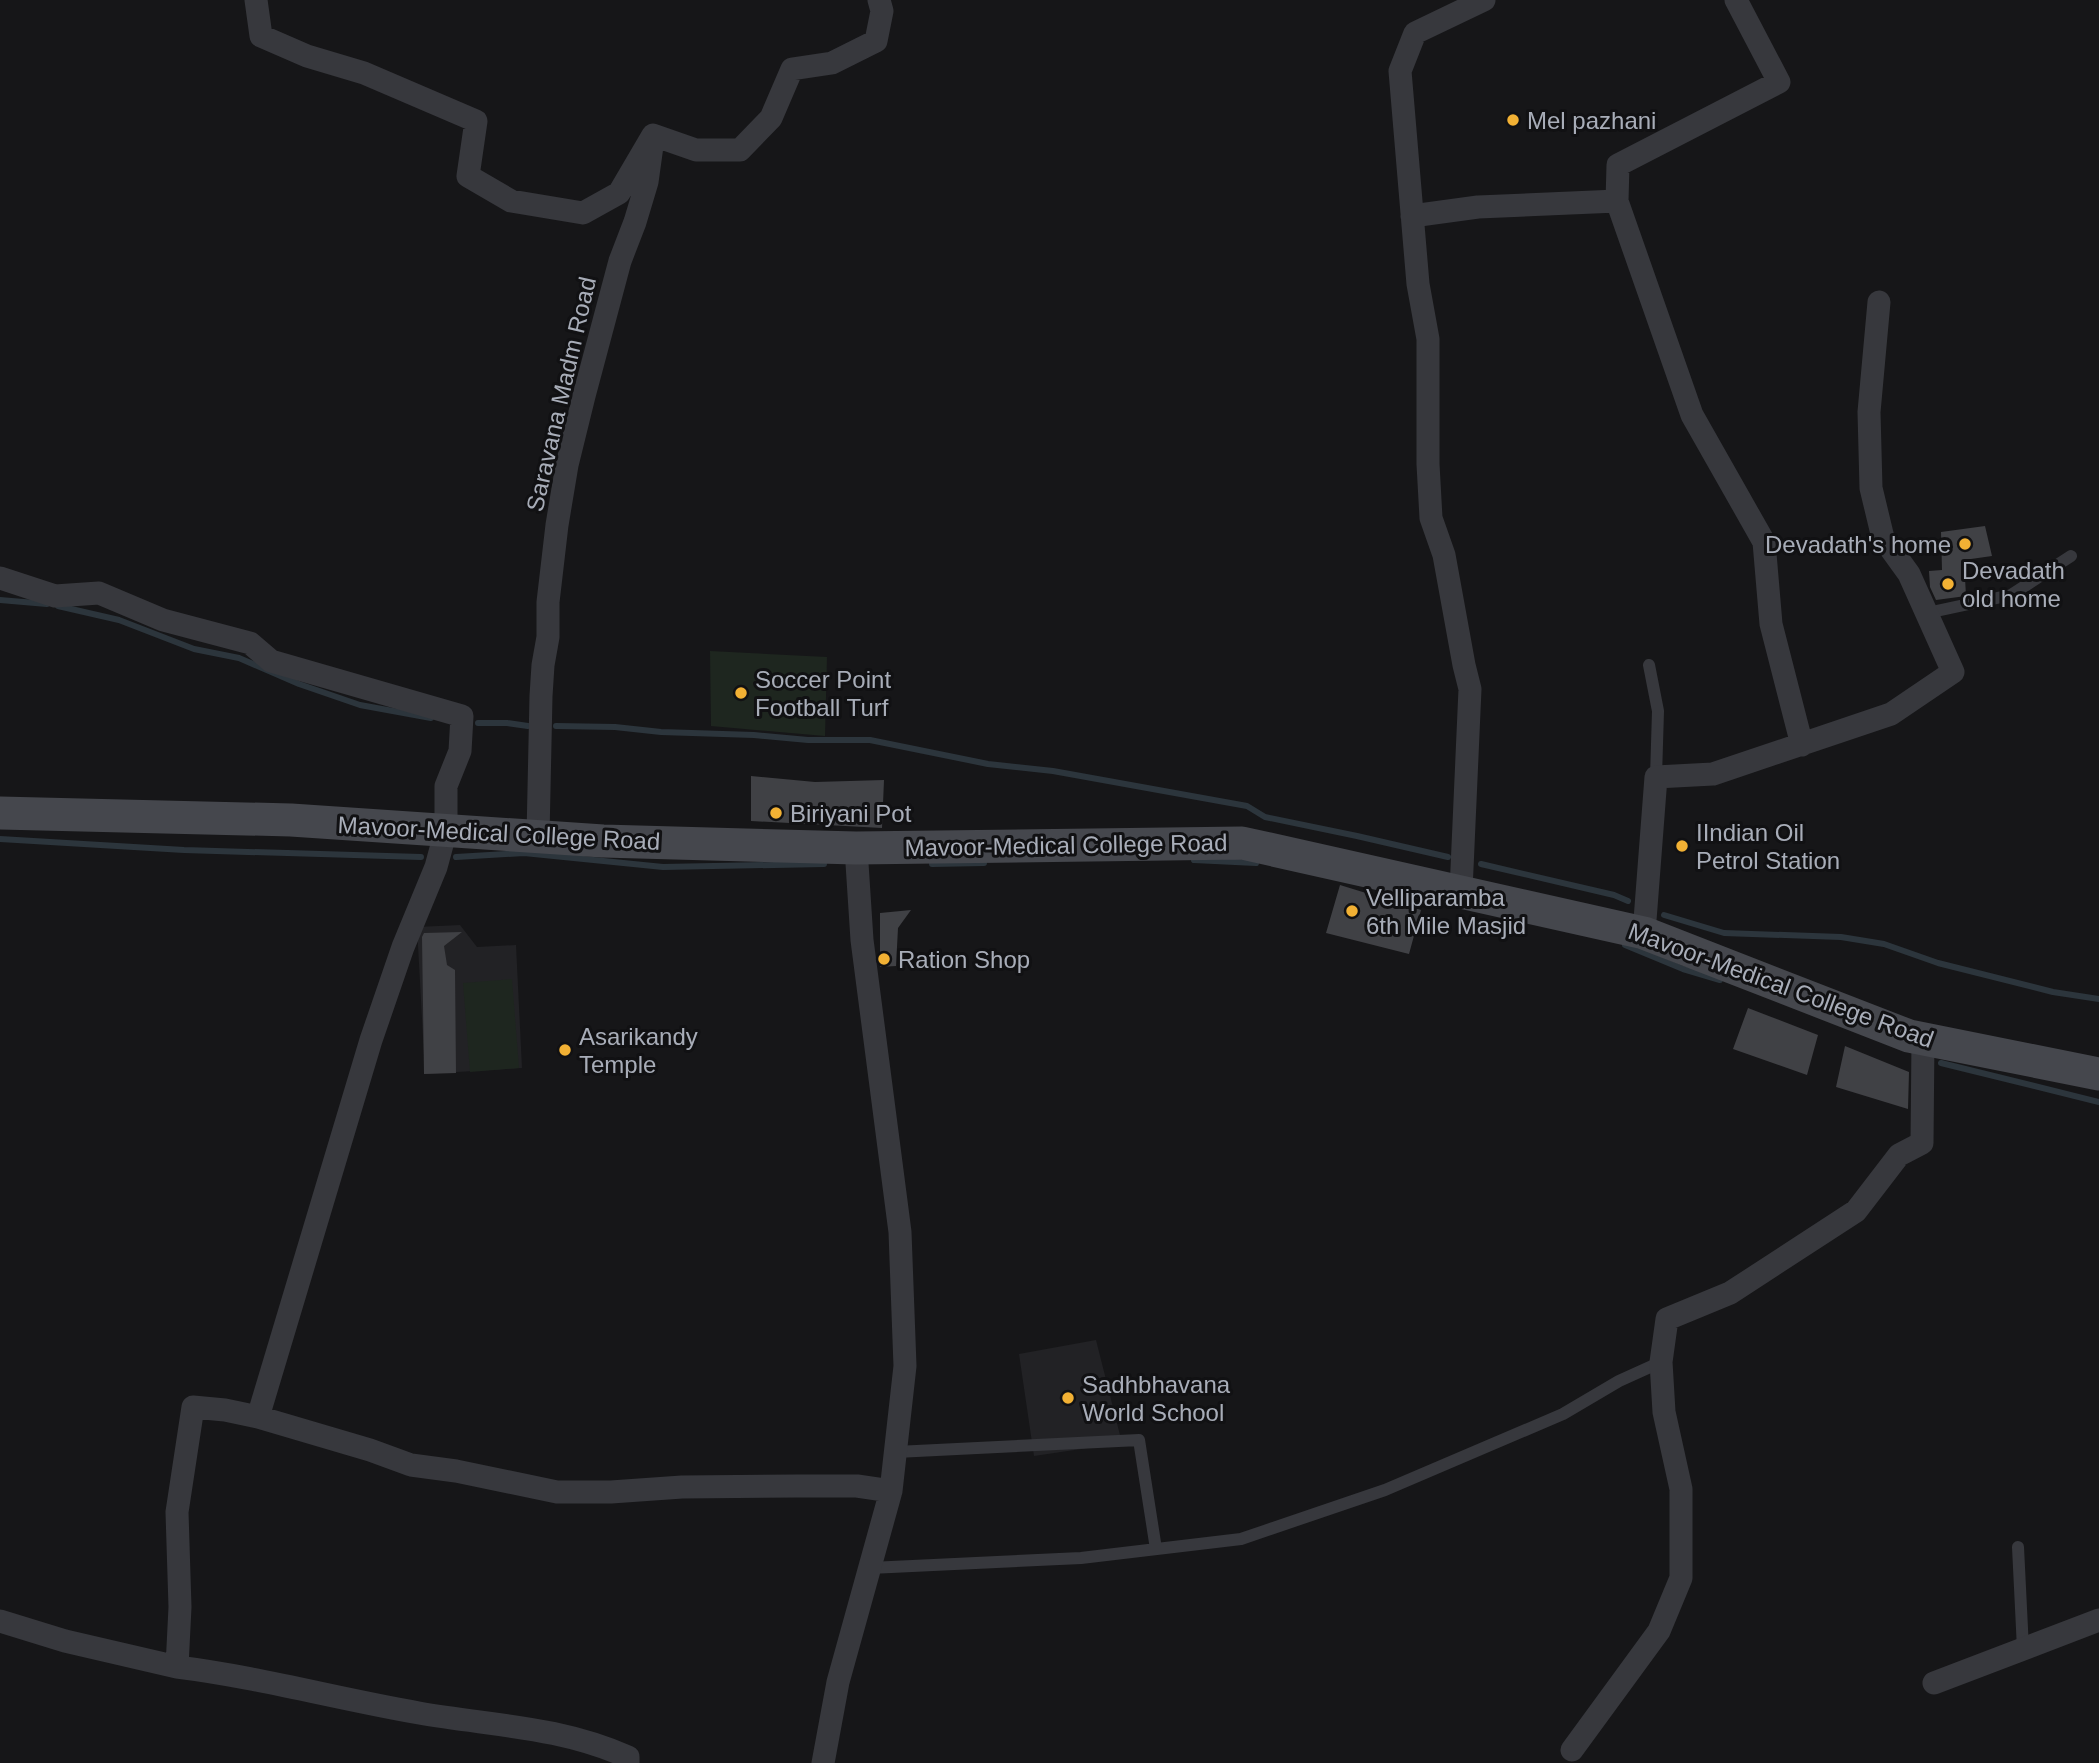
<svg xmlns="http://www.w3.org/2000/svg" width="2099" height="1763" viewBox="0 0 2099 1763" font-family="Arial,sans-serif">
  <rect width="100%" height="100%" fill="#161618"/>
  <path fill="#222225" d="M460,925L477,947L516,945L522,1068L425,1074L417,927Z
    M1096,1340L1122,1443L1034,1456L1019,1354Z"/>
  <path fill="#1e261f" d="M710,651L827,657L825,736L711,726Z
    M512,979L519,1068L470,1072L463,983Z"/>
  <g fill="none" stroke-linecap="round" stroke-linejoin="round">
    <path stroke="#2c353c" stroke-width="6" d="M0,600L47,604
      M58,606L119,620L194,649L239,658L299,684L360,705L431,718
      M478,723H507L528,726
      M556,726L615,727L661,732L754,735L808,740H870L988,764L1053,771L1247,806L1265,817L1357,836L1448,857
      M0,839L184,850L421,857
      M456,857L524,853L663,867L824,864
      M1194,860L1256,863
      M932,864L984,863
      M1481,864L1614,895L1628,901
      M1664,915L1724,933L1841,937L1884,944L1938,963L2053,992L2099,999
      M1625,945L1683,969L1720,980
      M1941,1063L2099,1102"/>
  </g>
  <path fill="#404145" d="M1985,526L1992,556L1964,560L1966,596L1936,600L1930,587L1929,571L1942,570L1941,532Z
    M751,776L815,782L884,780L882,828L751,821Z
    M1340,885L1421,910L1409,954L1326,933Z
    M911,910L898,928L896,966L880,967V913Z
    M462,932L444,946L447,965L455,970L456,1073L424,1074L422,937L424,933Z
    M1748,1008L1818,1035L1807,1075L1733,1049Z
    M1845,1046L1909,1072L1908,1109L1836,1087Z"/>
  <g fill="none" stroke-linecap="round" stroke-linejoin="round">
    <path stroke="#37383d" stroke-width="12" d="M1927,613L2011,595L2071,556
      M1649,665L1658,711L1656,777
      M896,1452L1139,1440L1156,1549
      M2018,1547L2023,1649
      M870,1568L1081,1558L1241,1539L1385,1490L1563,1414L1619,1381L1661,1362"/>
    <path stroke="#37383d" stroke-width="23" d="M256,0L261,36L307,56L364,73L476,121L468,176L511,201L583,213L619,193L653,135L696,150H740L771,118L792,69L832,63L876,41L882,11L879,0
      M1617,201L1692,415L1764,542L1771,624L1802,745
      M1412,216L1478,207L1617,201L1618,165L1779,82L1736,0
      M0,578L55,596L99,593L163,620L250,643L271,661L462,716L460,751L446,786V830L436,867L403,947L371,1040L258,1417L370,1450L411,1465L456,1471L557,1492H611L682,1487L797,1486H857L891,1491
      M538,836L541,696L543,665L548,637V602L557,525L567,465L584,396L620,261L635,222L647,182L652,146
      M1461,891L1470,689L1464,665L1444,555L1431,518L1428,464V339L1418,284L1400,71L1415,33L1484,0
      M1644,933L1656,777L1713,774L1891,714L1953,672L1909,574L1883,538L1871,488L1869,412L1879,302
      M0,1621L65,1641L177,1667L180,1607L177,1512L193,1407L225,1410L258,1417
      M177,1667C258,1677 338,1699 419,1713C493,1726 558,1726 628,1757V1763
      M1934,1683L2099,1620
      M1572,1750L1659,1631L1681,1578V1489L1664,1412L1661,1362L1667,1319L1730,1293L1856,1211L1899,1155L1922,1143L1923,1039
      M823,1763L838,1682L891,1491L905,1366L900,1232L862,940L856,848"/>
    <path stroke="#45474d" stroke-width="33" d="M0,813L291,820L603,841L856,848L1242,843L1644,933L1909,1036L2099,1074"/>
  </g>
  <g fill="#f2b134" stroke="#111113" stroke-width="2.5">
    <circle cx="1513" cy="120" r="7"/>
    <circle cx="1965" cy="544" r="7"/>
    <circle cx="1948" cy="584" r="7"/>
    <circle cx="741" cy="693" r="7"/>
    <circle cx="776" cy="813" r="7"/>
    <circle cx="1682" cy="846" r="7"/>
    <circle cx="1352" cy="911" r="7"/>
    <circle cx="884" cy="959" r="7"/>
    <circle cx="565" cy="1050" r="7"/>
    <circle cx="1068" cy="1398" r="7"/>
  </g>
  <g text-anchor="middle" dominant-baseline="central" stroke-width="6" stroke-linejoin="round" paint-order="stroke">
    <g font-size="24" fill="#a8adb8" stroke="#111113" text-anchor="start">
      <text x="1527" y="120">Mel pazhani</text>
      <text x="1951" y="544" text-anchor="end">Devadath's home</text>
      <text x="1962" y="570">Devadath<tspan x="1962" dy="28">old home</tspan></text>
      <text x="755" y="679">Soccer Point<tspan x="755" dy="28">Football Turf</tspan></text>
      <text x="790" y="813">Biriyani Pot</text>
      <text x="1696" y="832">IIndian Oil<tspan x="1696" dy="28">Petrol Station</tspan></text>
      <text x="1366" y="897">Velliparamba<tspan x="1366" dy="28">6th Mile Masjid</tspan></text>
      <text x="898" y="959">Ration Shop</text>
      <text x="579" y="1036">Asarikandy<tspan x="579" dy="28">Temple</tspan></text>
      <text x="1082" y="1384">Sadhbhavana<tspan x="1082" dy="28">World School</tspan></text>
    </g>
    <g font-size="24" fill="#a8adb8" stroke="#111113">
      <text transform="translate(561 394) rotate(-77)">Saravana Madm Road</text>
      <text transform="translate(499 833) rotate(3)">Mavoor-Medical College Road</text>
      <text transform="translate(1066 845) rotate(-1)">Mavoor-Medical College Road</text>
      <text transform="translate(1781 985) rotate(20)">Mavoor-Medical College Road</text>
    </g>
  </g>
</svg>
